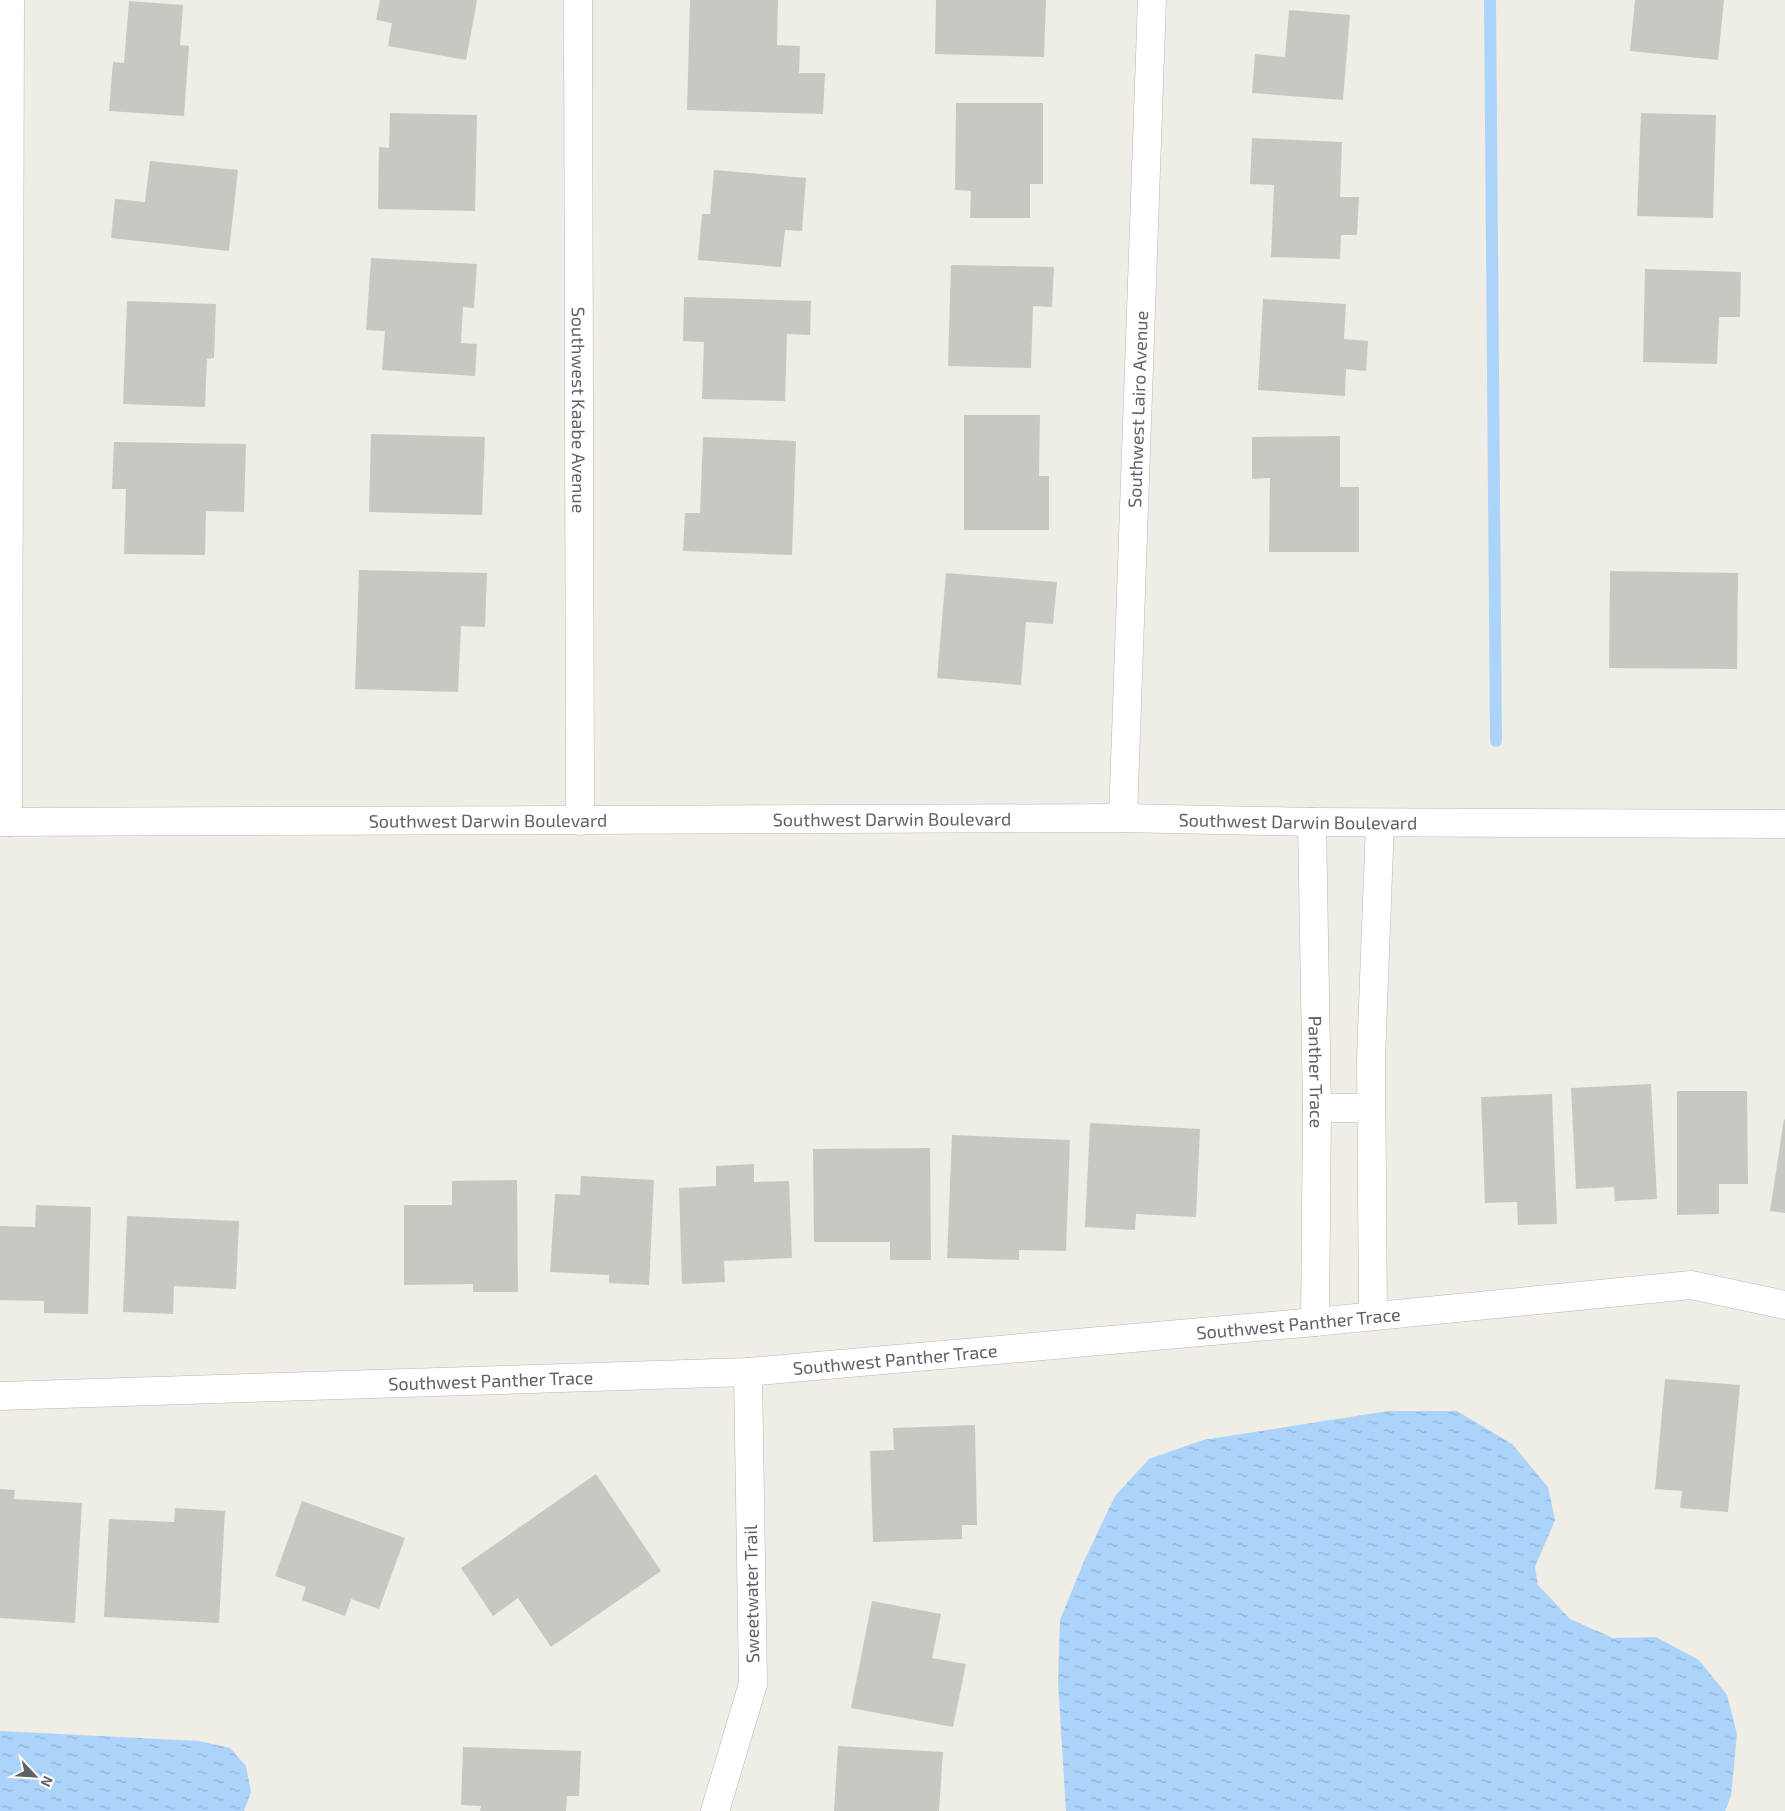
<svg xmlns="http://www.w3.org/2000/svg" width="1785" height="1811" viewBox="0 0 1785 1811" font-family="'Exo 2',sans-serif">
  <defs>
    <pattern id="water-ripples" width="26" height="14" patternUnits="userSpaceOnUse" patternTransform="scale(1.25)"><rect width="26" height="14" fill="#acd4fa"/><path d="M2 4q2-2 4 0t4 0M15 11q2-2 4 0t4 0" fill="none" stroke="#8fafce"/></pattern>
  </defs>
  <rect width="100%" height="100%" fill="#efede6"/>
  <path fill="url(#water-ripples)" d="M1388,1411H1457L1512,1444L1548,1487L1555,1520L1535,1567L1538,1585L1570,1619L1613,1638L1656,1637L1699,1660L1727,1695L1737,1734L1731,1796L1725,1811H1066L1058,1682L1060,1620L1084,1561L1115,1496L1149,1459L1203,1440Z
    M0,1731L199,1741L230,1748L246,1766L251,1792L244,1811H0Z"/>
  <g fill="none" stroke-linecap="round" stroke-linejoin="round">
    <path stroke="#acd4fa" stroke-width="12" d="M1490,0L1496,741"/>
  </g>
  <path fill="#c8c7c1" d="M380,0H477L466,60L388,46L392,23L376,20Z
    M690,0H778L777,45L800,46L799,73H825L823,114L687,110Z
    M936,0H1046L1044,57L935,54Z
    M1635,0H1724L1718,60L1630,51Z
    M129,1L183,5L180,45L189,46L184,116L109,111L113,62L124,63Z
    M1289,10L1350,15L1343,100L1252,93L1255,54L1285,57Z
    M956,103H1043V184H1030V218H970L971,191L955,190Z
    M390,113L477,115L475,211L378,209L379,147L389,148Z
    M1641,113L1716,115L1713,218L1637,216Z
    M1252,138L1342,142L1340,197H1359L1357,235H1341L1340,259L1271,257L1274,185L1250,184Z
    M150,161L238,170L229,251L111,238L115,199L145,202Z
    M714,170L806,178L802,231L785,230L781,267L698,260L702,214H710Z
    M371,258L477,264L474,308L463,307L461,343L477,344L475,376L382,370L385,331L366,330Z
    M951,265L1054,267L1052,307L1033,306L1031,368L948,366Z
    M1645,269L1741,272L1740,317H1719L1717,364L1643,362Z
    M684,297L811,301L810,335L787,334L785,401L702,399L704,342L683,341Z
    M1263,299L1346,304L1344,339L1368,341L1366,371L1346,369L1345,396L1258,390Z
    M127,301L216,304L214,358L207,359L205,407L123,404Z
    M964,415H1040L1039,476H1049V530H964Z
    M371,434L485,437L482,515L369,512Z
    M1340,436V487H1359V552H1269L1270,478L1252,479V437Z
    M703,437L796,441L792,555L683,551L685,513H700Z
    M114,442L246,444L244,512L206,511L205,555L124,554L126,489H112Z
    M359,570L487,573L485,627L461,626L458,692L355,689Z
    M1610,571L1738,573L1737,669L1609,668Z
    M946,573L1057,582L1053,624L1026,622L1021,685L937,678Z
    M1651,1084L1657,1199L1615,1201L1614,1187L1576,1189L1571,1088Z
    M1677,1091H1747L1748,1184H1719V1214L1677,1215Z
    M1552,1094L1557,1224L1518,1225L1517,1202L1485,1203L1481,1097Z
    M1784,1119L1785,1120V1213L1770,1211Z
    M1090,1123L1200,1129L1196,1217L1136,1214L1135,1230L1085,1227Z
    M952,1135L1070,1140L1066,1251L1019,1250V1260L947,1258Z
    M930,1148L931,1260H890V1242H814L813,1149Z
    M754,1164V1182L789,1181L792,1258L724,1261L725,1282L682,1284L679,1188L716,1186V1166Z
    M581,1176L654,1180L649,1285L609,1283V1275L550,1272L555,1194L580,1195Z
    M517,1180L518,1292H473V1284L404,1285V1205H452V1181Z
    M36,1205L91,1207L88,1314L44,1313V1301L0,1300V1226L35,1227Z
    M127,1216L239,1221L236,1289L174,1286L173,1314L123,1312Z
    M1665,1379L1740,1385L1728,1512L1680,1508L1682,1491L1655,1489Z
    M975,1425L977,1525H962V1539L873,1542L870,1451L894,1450L893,1428Z
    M596,1474L661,1571L551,1647L518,1598L493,1616L461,1568Z
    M0,1489L15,1490L14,1499L82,1503L75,1623L0,1618Z
    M302,1501L405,1538L379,1609L351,1599L345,1616L302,1600L306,1587L275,1576Z
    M175,1508L225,1511L219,1623L104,1617L109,1519L174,1522Z
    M872,1601L941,1614L932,1658L966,1664L953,1727L851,1708Z
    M838,1746L943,1752L939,1811H834Z
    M463,1747L581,1751L579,1796H567L566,1811H480L481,1806L461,1805Z"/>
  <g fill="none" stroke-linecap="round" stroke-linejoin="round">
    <defs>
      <g id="street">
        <path id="s1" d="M578,0L580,821"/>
        <path id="s2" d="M1123,818L1152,0"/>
        <path d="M8,822L10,0"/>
        <path id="s3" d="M1312,822L1317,1108L1315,1322"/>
        <path d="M1317,1108H1371"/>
        <path d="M1373,1316L1371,1058L1380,823"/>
        <path id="s4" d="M0,1396L748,1372L1315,1322L1691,1285L1785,1305"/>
        <path d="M715,1811L753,1684L748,1372"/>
      </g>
      <g id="secondary">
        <path id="s5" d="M0,822L1123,818L1312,822L1785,824"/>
      </g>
    </defs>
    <use href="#street" stroke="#b3b6ba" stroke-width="29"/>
    <use href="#secondary" stroke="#b5b8bd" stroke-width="29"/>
    <use href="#street" stroke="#fff" stroke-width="28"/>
    <use href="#secondary" stroke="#fff" stroke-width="28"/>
  </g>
  <g text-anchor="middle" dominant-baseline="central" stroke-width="4" stroke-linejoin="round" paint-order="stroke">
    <g font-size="18" fill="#5e6166" stroke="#fff">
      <text stroke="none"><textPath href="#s2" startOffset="409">Southwest Lairo Avenue</textPath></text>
      <text stroke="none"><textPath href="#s1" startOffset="410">Southwest Kaabe Avenue</textPath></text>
      <text stroke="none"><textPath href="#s5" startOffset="892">Southwest Darwin Boulevard</textPath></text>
      <text stroke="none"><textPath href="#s5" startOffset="488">Southwest Darwin Boulevard</textPath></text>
      <text stroke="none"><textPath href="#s5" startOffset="1298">Southwest Darwin Boulevard</textPath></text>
      <text stroke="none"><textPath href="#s3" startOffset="250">Panther Trace</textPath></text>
      <text stroke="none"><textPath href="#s4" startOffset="1301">Southwest Panther Trace</textPath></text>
      <text stroke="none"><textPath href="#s4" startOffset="896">Southwest Panther Trace</textPath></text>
      <text stroke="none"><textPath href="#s4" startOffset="491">Southwest Panther Trace</textPath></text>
      <text transform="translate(751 1594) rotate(-91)">Sweetwater Trail</text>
    </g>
  </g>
  <g transform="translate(35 1776) rotate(115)" stroke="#ffffff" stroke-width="4" paint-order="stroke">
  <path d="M0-4L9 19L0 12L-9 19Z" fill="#5e6166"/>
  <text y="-8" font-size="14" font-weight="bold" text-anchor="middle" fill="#5e6166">N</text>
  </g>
</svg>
